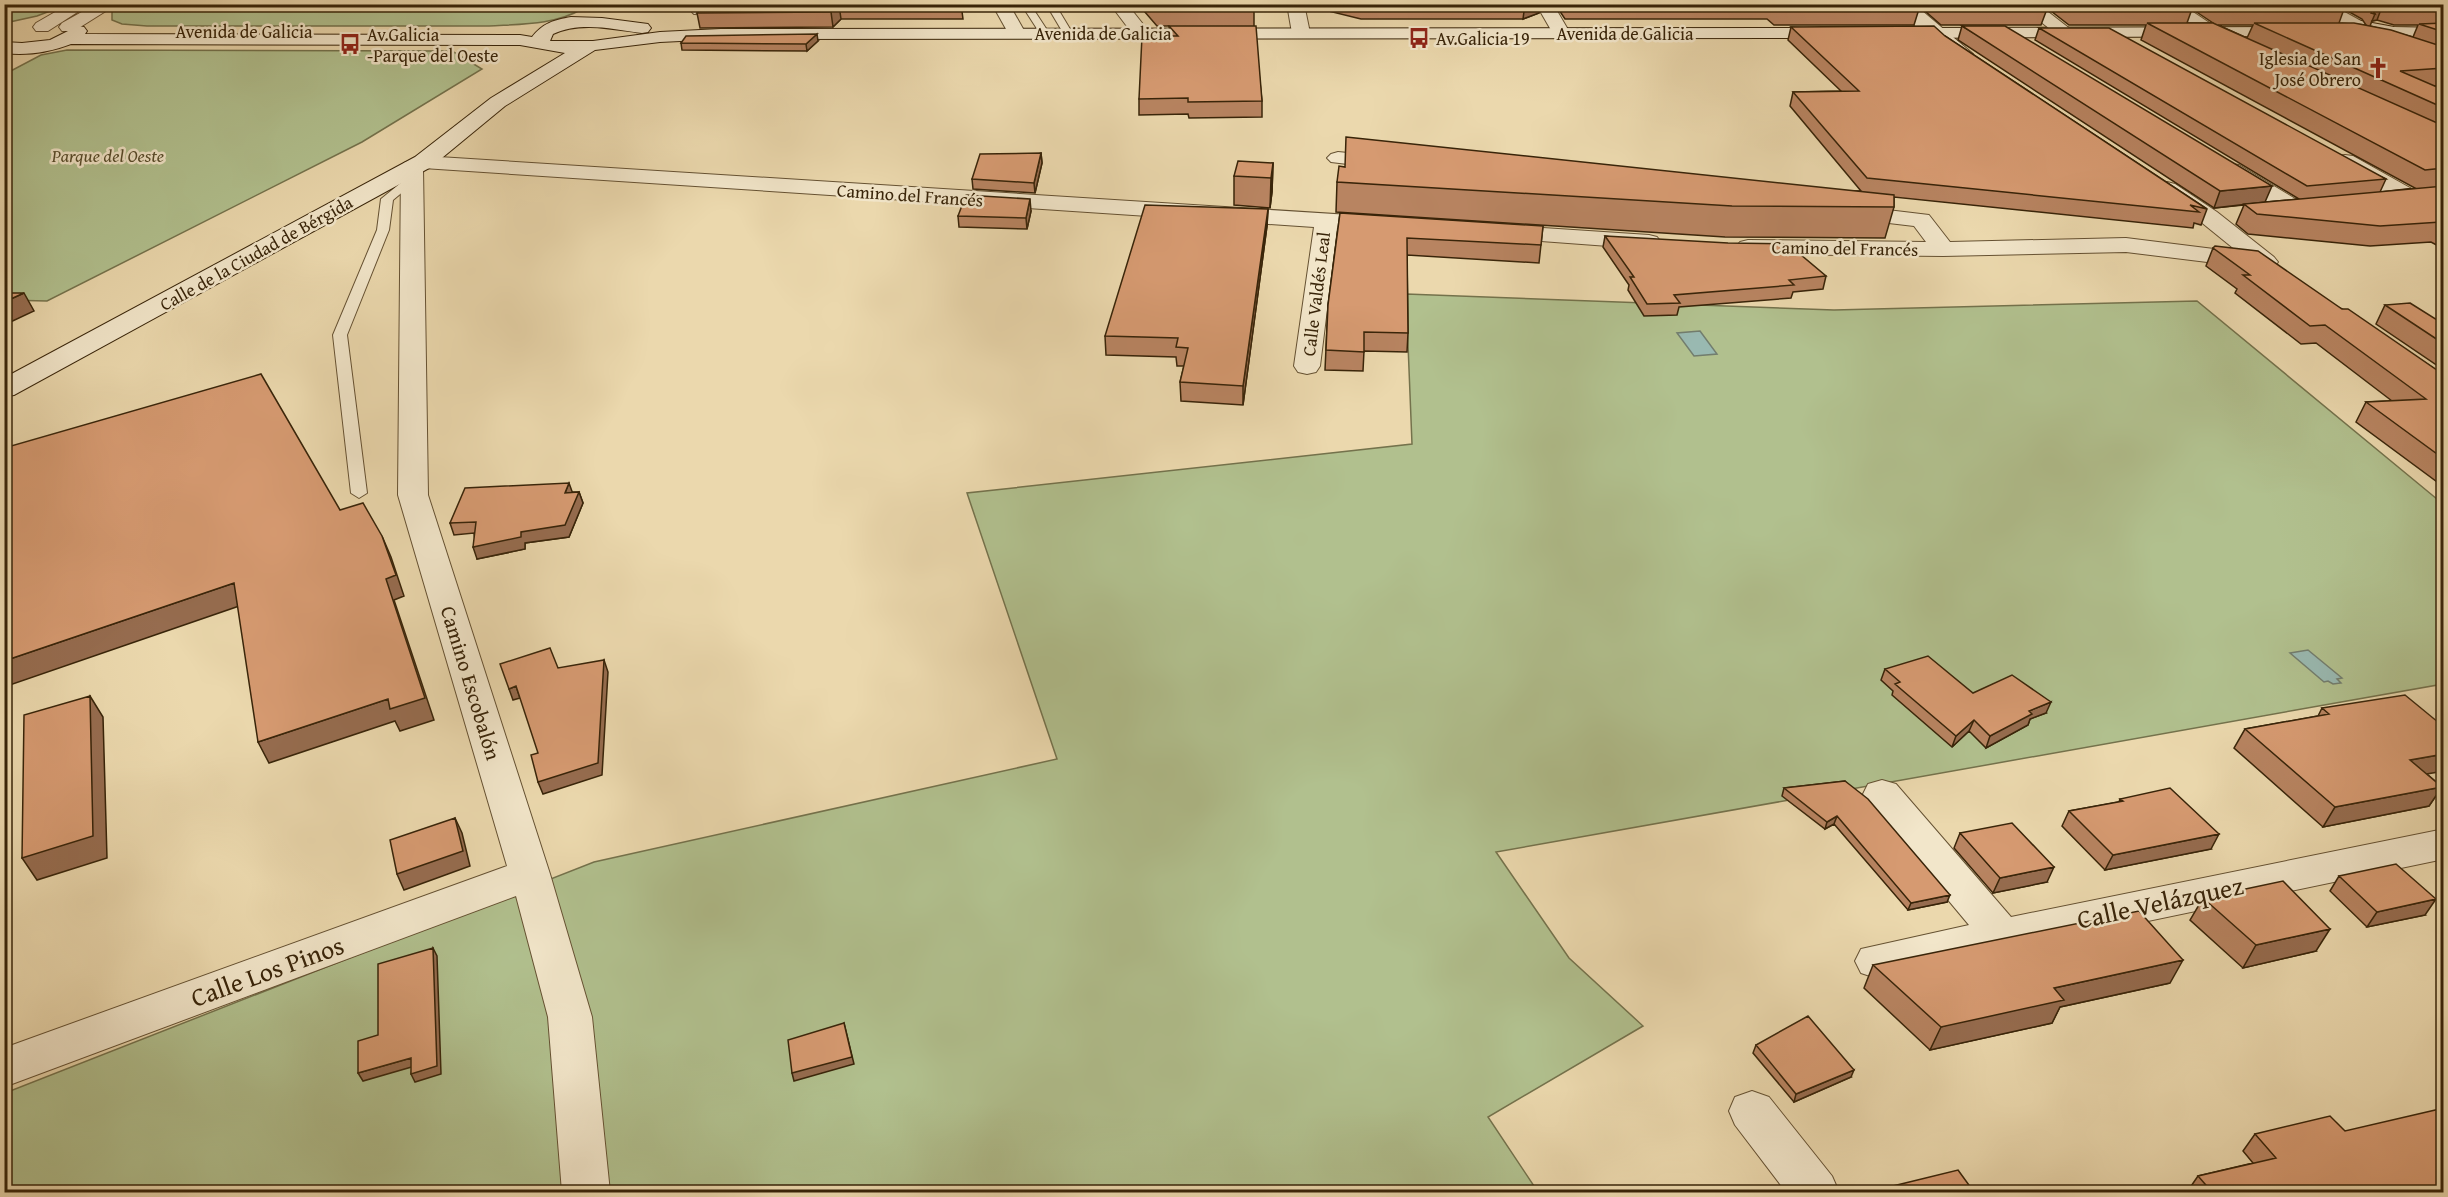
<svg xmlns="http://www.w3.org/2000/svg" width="2448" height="1197" viewBox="0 0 2448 1197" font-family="'Gentium Book Plus',serif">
  <rect width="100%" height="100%" fill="#ebd8ad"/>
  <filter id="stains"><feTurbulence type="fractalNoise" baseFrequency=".00333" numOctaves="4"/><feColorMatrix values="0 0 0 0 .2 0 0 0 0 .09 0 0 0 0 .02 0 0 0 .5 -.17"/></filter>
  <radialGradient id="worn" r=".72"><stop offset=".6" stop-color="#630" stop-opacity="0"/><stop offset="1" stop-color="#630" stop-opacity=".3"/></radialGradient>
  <path fill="#b1c08e" stroke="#74724c" stroke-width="1.5" d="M5,8H58L37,16L5,23Z
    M117,8L582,9C555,25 520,24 489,26H147L122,24L112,20V12Z
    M67,50L452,51L482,69L362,142L47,301L5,300V74L41,55Z
    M1406,294L1834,310L2197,301L2443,504V684L1496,852L1569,958L1643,1026L1488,1117L1538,1192H5V1093L594,862L1057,759L967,493L1412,444Z"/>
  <path fill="#99b9b1" stroke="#727d6e" stroke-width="1.5" d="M1700,331L1717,354L1694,356L1677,333Z
    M2308,650L2342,678L2337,679L2341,683L2333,684L2328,681L2324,682L2290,653Z"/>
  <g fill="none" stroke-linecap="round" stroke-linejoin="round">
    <defs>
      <path id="lane" d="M698,4H707L704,9H722L727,12L722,15L694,14L692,12Z
        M1021,4H1030L1049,33L1047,35H1041Z
        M1046,4H1055L1073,34L1071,36H1065Z
        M413,173L419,177L417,180L393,200L389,230L347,335L367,493L359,498L351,493L333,335L377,230L381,199Z"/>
      <path id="street" d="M69,4H90L48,31H36L33,27L36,23Z
        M96,4H117L74,31H62L59,27L62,23Z
        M992,4H1009L1026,34L1023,38H1011Z
        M1110,4H1127L1150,33L1147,37H1135Z
        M1287,4H1304L1310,33L1307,37H1295L1292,33Z
        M1536,4H1553L1570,33L1567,37H1555Z
        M1895,4H1914L1973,54L1970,58C1951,63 1907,20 1895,4Z
        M2018,4H2038L2074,32L2071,36H2059Z
        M2161,4H2181L2217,28L2242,39L2245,43L2242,47C2224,51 2172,19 2161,4Z
        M2308,4H2330L2361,21L2364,25L2361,29H2349Z
        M1338,152L1389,157L1397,158L1400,163L1397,168L1389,169L1331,162L1327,158L1331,154Z
        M2345,155L2353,156L2419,193L2422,198L2419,203L2411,205L2403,203L2337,166L2334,161L2337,156Z
        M423,156L1382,217L1390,219L1393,224L1390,229L1382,231L1337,228L1320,366L1316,372L1307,374L1298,372L1294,366L1314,227L423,168L428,495L550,874L592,1017L610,1192H562L548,1017L516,896L4,1087V1048L507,866L398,495L401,168L404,163Z
        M2231,164L2239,165L2302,203L2305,208L2302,213L2294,215L2286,213L2223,175L2220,170L2223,165Z
        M2167,182L2175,184L2217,212L2274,257L2278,262L2274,267L2256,268L2126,252L1943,256L1748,254L1740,252L1736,247L1740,242L1748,240L1926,242L1914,226L1838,217L1835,212L1838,207L1846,205L1929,215L1950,242L2126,238L2238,252L2201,222L2159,194L2156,189L2159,184Z
        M1496,225L1649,235L1657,237L1661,242L1657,247L1649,249L1488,237L1484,232L1488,227Z
        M1882,780L1896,784L2011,917L2444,829V859L1876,978L1861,973L1855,961L1861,949L1969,925L1868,804L1863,794L1868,784Z
        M1752,1091L1769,1097L1832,1176L1839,1192H1786L1735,1125L1729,1111L1735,1097Z"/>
      <path id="secondary" d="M571,17L602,18L648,24L651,28L648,32L642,33C613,29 580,21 553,34L550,41H593L660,32L721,29L1834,28L1840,29L1843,33L1840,37L1834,38L721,39L660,42L595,50L505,106L431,167L14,395L4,397V378L415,157L491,98L565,53L520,45L71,44C50,52 27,56 4,53V42L22,43L50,40L78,26L84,27L87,31L85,34L520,35L532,37C543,23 554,20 571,17Z
        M2356,20L2394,27L2444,28V38L2393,37L2350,29L2347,25L2350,21Z
        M2293,27L2299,28L2302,32L2299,36L1895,38L1889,37L1886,33L1889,29L1895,28Z"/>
    </defs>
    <use href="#lane" stroke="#655132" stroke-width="2"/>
    <use href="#street" stroke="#655132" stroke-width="2"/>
    <use href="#secondary" stroke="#382409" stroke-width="2"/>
    <use href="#lane" fill="#f2e6ca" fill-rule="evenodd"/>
    <use href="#street" fill="#f2e6ca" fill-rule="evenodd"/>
    <use href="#secondary" fill="#f2e6ca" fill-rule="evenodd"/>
  </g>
  <path fill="#b88461" stroke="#382409" stroke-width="1.5" fill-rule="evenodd" d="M704,4H961L963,19H841L833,27L700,28L697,13Z
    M1138,4H1263V9L1254,10V26L1262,101V117L1189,118L1188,114L1139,115V99L1170,36L1169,26H1157Z
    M1315,4H1540L1539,13L1523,19H1361L1316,8Z
    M1555,4H1914L1919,9L1914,25H1774L1767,19H1565Z
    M1917,4H2041L2047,9L2041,25H1941Z
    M2042,4H2444V85L2433,86L2444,90V249L2431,242L2370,246L2248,234L2236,224L2244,205L2214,208L1958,40L1962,26L2265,202L2299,199L2035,40L2039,28L2386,179L2380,192L2415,188L2141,40L2146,25H2069ZM2192,9L2213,23H2187ZM2344,9L2362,19L2366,25L2339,23ZM2377,20L2394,25H2418L2413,37L2370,26L2372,21ZM2218,25H2253L2247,38Z
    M1791,27L1945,36L2207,209L2201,225L2194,223L2193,228L1894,197V207L1885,238L1725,237L1336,212L1337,182L1861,191L1790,106L1793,92L1841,91L1788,40Z
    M818,41L807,51L682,50L681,43Z
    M1041,153L1042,163L1035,193L973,189L972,179Z
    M1273,163L1272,192L1270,208L1234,205V176Z
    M1268,209L1267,226L1243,405L1181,401L1180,382L1184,366H1177L1176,357L1106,355L1105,336Z
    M1031,211L1027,229L959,227L958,216Z
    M1340,213L1543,226L1539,263L1407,255L1408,333L1407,352L1364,351L1363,371L1325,370L1328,305Z
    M1605,236L1826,276L1823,289L1793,292L1791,298L1679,307L1677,315L1644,316L1628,290L1629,285L1603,247Z
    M2213,248L2342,309L2444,375V487L2356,422L2366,402L2392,401L2316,343L2301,344L2235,293L2237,289L2206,266Z
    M2385,305L2437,320L2444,319V370L2376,324Z
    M572,492H579L583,503L569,537L525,543V549L477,559L474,533L454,535L450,523Z
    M1885,669L1973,693L2046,713L2030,719L2028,725L1986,748L1969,731L1952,747L1892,695L1893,691L1881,680Z
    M2322,708L2427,774L2442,787L2429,806L2323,827L2234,748L2245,729L2318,716Z
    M1845,781L1947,902L1908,910L1834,824L1825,829L1782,796L1784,788Z
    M2120,799L2211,849L2105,870L2062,826L2069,811L2119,802Z
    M1960,833L2047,882L1993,893L1954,848Z
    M2339,876L2425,915L2367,927L2330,891Z
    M2203,898L2316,951L2243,968L2190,920Z
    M1873,965L2170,983L2060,1007L2052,1023L1930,1050L1864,988Z
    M1756,1045L1851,1077L1794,1102L1753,1053Z
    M2345,1131L2444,1192H2187L2198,1176L2253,1163L2243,1151L2255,1134Z
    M1889,1187L1974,1192H1887Z"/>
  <path fill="#966c4f" stroke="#382409" stroke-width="1.5" d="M1253,4H1263V9L1254,10Z
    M1525,4H1540L1539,13L1523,19Z
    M2380,4H2383L2377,20L2372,21L2375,14L2372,13L2376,5Z
    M839,5L841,19L833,27L831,12Z
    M817,34L818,41L807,51L806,44Z
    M1041,153L1042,163L1035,193L1034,183Z
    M1273,163L1272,192L1270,208L1271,178Z
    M2272,186L2265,202L2214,208L2220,191Z
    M1030,199L1031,211L1027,229L1026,218Z
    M1268,209L1267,226L1243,405V386Z
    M24,293L34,311L4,325V302Z
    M569,483L573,494L565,493Z
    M579,492L583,503L569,537L525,543V549L477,559L473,547L521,532Z
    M382,536L391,557L404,596L394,600L434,720L400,731L395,721L269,763L258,742L388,699L386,579Z
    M234,583L245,604L4,687V661Z
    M604,660L608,672L602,775L543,794L538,782Z
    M516,686L520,698L513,700L509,689Z
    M90,696L103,717L107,858L37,880L22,858Z
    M2051,702L2046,713L2030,719L2028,725L1986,748L1990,736L2029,711Z
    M1974,720L1969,731L1952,747L1956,736Z
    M2444,754V771L2397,779L2410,760Z
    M2442,787L2429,806L2323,827L2335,807Z
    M1837,816L1834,824L1825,829L1827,822Z
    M455,818L462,833L470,866L404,890L397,874Z
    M2219,834L2211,849L2105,870L2113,855Z
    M2054,867L2047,882L1993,893L2000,878Z
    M1950,895L1947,902L1908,910L1911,903Z
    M2436,899L2425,915L2367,927L2377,912Z
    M2330,929L2316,951L2243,968L2256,945Z
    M433,948L437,956L441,1074L415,1082L411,1074Z
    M2183,960L2170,983L2060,1007L2052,1023L1930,1050L1941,1027L2054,988Z
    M844,1023L854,1064L794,1081L792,1073Z
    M411,1058L415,1066L363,1081L358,1073Z
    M1854,1070L1851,1077L1794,1102L1796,1094Z
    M2444,1186V1192H2421Z"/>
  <path fill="#d69a71" stroke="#382409" stroke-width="1.5" d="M704,4H961V5H839L831,12L697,13Z
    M1152,4H1254V9H1156Z
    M1772,4H1914L1919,9H1777Z
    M1940,4H2041L2047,9H1945Z
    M2068,4H2186L2192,9H2074Z
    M2216,4H2338L2345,8L2223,9Z
    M2370,4H2380L2376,5L2373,11L2375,14L2371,13L2373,9Z
    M2387,4H2444V9L2402,8Z
    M2147,23H2213L2444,126V168L2425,170Z
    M2254,23H2354L2391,30L2444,47V68L2400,71L2444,90V108Z
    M2444,23V32L2419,24Z
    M1169,26H1256L1262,101L1188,102V98L1139,99L1142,36H1178Z
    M1934,26L1945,36L2207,209L2190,205L2199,212L1867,178L1793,92L1859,91L1791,27Z
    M1962,26H2005L2272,186L2220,191Z
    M2039,28H2109L2386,179L2307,186Z
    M817,34L806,44L681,43L686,36Z
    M1346,137L1894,195V207L1732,206L1337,182L1339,166L1345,167Z
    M1041,153L1034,183L972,179L980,154Z
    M1238,161L1273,163L1271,178L1234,176Z
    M2444,186V223L2441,222L2380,226L2257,214L2244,204Z
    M966,195L1030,199L1026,218L958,216Z
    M1145,205L1268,209L1243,386L1180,382L1188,348L1176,347L1178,338L1105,336Z
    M1340,213L1543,226L1541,245L1407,238L1408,333L1364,332V352L1326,350L1328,305Z
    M1605,236L1728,243L1788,244L1826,276L1789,280L1794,285L1674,295L1680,303L1647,304L1630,277H1634Z
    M2215,246L2258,251L2342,309H2348L2444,375V459L2366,402L2426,399L2325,325L2310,326L2243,275H2250L2213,248Z
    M4,293H24L4,302Z
    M2410,303L2437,320L2444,319V344L2385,305Z
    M261,374L340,510L363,503L382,536L396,575L386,579L425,698L390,709L388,699L258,742L234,583L4,661V448Z
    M569,483L565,493L579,492L565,525L521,532V537L473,547L476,522L450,523L465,488Z
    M550,648L558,668L604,660L598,763L538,782L531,755L538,753L516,686L509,689L500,664Z
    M1928,656L1973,693L2012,675L2051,702L2029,711L2032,714L1990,736L1974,720L1956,736L1895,684L1900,682L1885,669Z
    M2405,695L2444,727V754L2410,760L2442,787L2335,807L2245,729L2329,714L2322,708Z
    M90,696L93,836L22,858L24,715Z
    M1845,781L1868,799L1950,895L1911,903L1837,816L1827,822L1784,788Z
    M2170,788L2219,834L2113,855L2069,811L2123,801L2120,799Z
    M455,818L463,851L397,874L390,840Z
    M2012,823L2054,867L2000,878L1960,833Z
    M2396,864L2436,899L2377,912L2339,876Z
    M2283,881L2330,929L2256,945L2203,898Z
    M2139,911L2183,960L2054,988L2064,1000L1941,1027L1873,965Z
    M433,948L437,1066L411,1074V1058L358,1073V1041L378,1035V964Z
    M1808,1016L1854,1070L1796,1094L1756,1045Z
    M844,1023L852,1057L792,1073L788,1040Z
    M2444,1108V1186L2421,1192H2212L2198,1176L2276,1158L2255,1134L2330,1116L2345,1131Z
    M1958,1170L1974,1192H1894L1889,1187Z"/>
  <defs>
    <symbol id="bus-bare" viewBox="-9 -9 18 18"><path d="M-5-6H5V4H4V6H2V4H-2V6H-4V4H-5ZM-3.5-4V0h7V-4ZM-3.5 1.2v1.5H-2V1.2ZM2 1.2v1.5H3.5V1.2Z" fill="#8f2418" stroke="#f2e6ca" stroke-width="2.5" paint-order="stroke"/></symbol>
    <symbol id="church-bare" viewBox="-9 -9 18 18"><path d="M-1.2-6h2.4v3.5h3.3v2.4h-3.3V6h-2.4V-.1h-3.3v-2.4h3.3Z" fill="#8f2418" stroke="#f2e6ca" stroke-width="2.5" paint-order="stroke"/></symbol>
  </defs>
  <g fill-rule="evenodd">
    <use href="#bus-bare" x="1404" y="23" width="30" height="30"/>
    <use href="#bus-bare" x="335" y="29" width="30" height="30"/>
    <use href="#church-bare" x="2363" y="53" width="30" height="30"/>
  </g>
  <g text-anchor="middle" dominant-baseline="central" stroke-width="5" stroke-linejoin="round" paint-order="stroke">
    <g font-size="18" fill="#382409" stroke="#f2e6ca">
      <text x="244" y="31">Avenida de Galicia</text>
      <text x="1103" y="33">Avenida de Galicia</text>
      <text x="1625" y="33">Avenida de Galicia</text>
      <text transform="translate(910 195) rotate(4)">Camino del Francés</text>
      <text transform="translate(1845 248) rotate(1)">Camino del Francés</text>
      <text transform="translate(256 253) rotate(-29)">Calle de la Ciudad de Bérgida</text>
      <text transform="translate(1316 294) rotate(-83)">Calle Valdés Leal</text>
    </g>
    <g font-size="18" fill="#382409" stroke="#f2e6ca" text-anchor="start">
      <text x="367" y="34">Av.Galicia<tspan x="367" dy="21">-Parque del Oeste</tspan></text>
      <text x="1436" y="38">Av.Galicia 19</text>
      <text x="2361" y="58" text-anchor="end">Iglesia de San<tspan x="2361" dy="21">José Obrero</tspan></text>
    </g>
    <g font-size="18" font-style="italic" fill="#564b2a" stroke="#f2e6ca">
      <text x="108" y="155">Parque del Oeste</text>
    </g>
    <g font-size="21" fill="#382409" stroke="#f2e6ca">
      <text transform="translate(471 683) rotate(73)">Camino Escobalón</text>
    </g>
    <g font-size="26" fill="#382409" stroke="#f2e6ca">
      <text transform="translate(2160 902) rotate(-12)">Calle Velázquez</text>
      <text transform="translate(267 971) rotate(-20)">Calle Los Pinos</text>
    </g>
  </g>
  <rect width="2448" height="1197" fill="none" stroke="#ebd8ad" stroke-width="24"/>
  <rect x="6" y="6" width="2436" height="1185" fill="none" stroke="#382409" stroke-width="3"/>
  <rect x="12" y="12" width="2424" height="1173" fill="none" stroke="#382409" stroke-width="1.5"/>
  <rect width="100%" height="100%" filter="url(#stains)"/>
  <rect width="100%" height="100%" fill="url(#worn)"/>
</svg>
